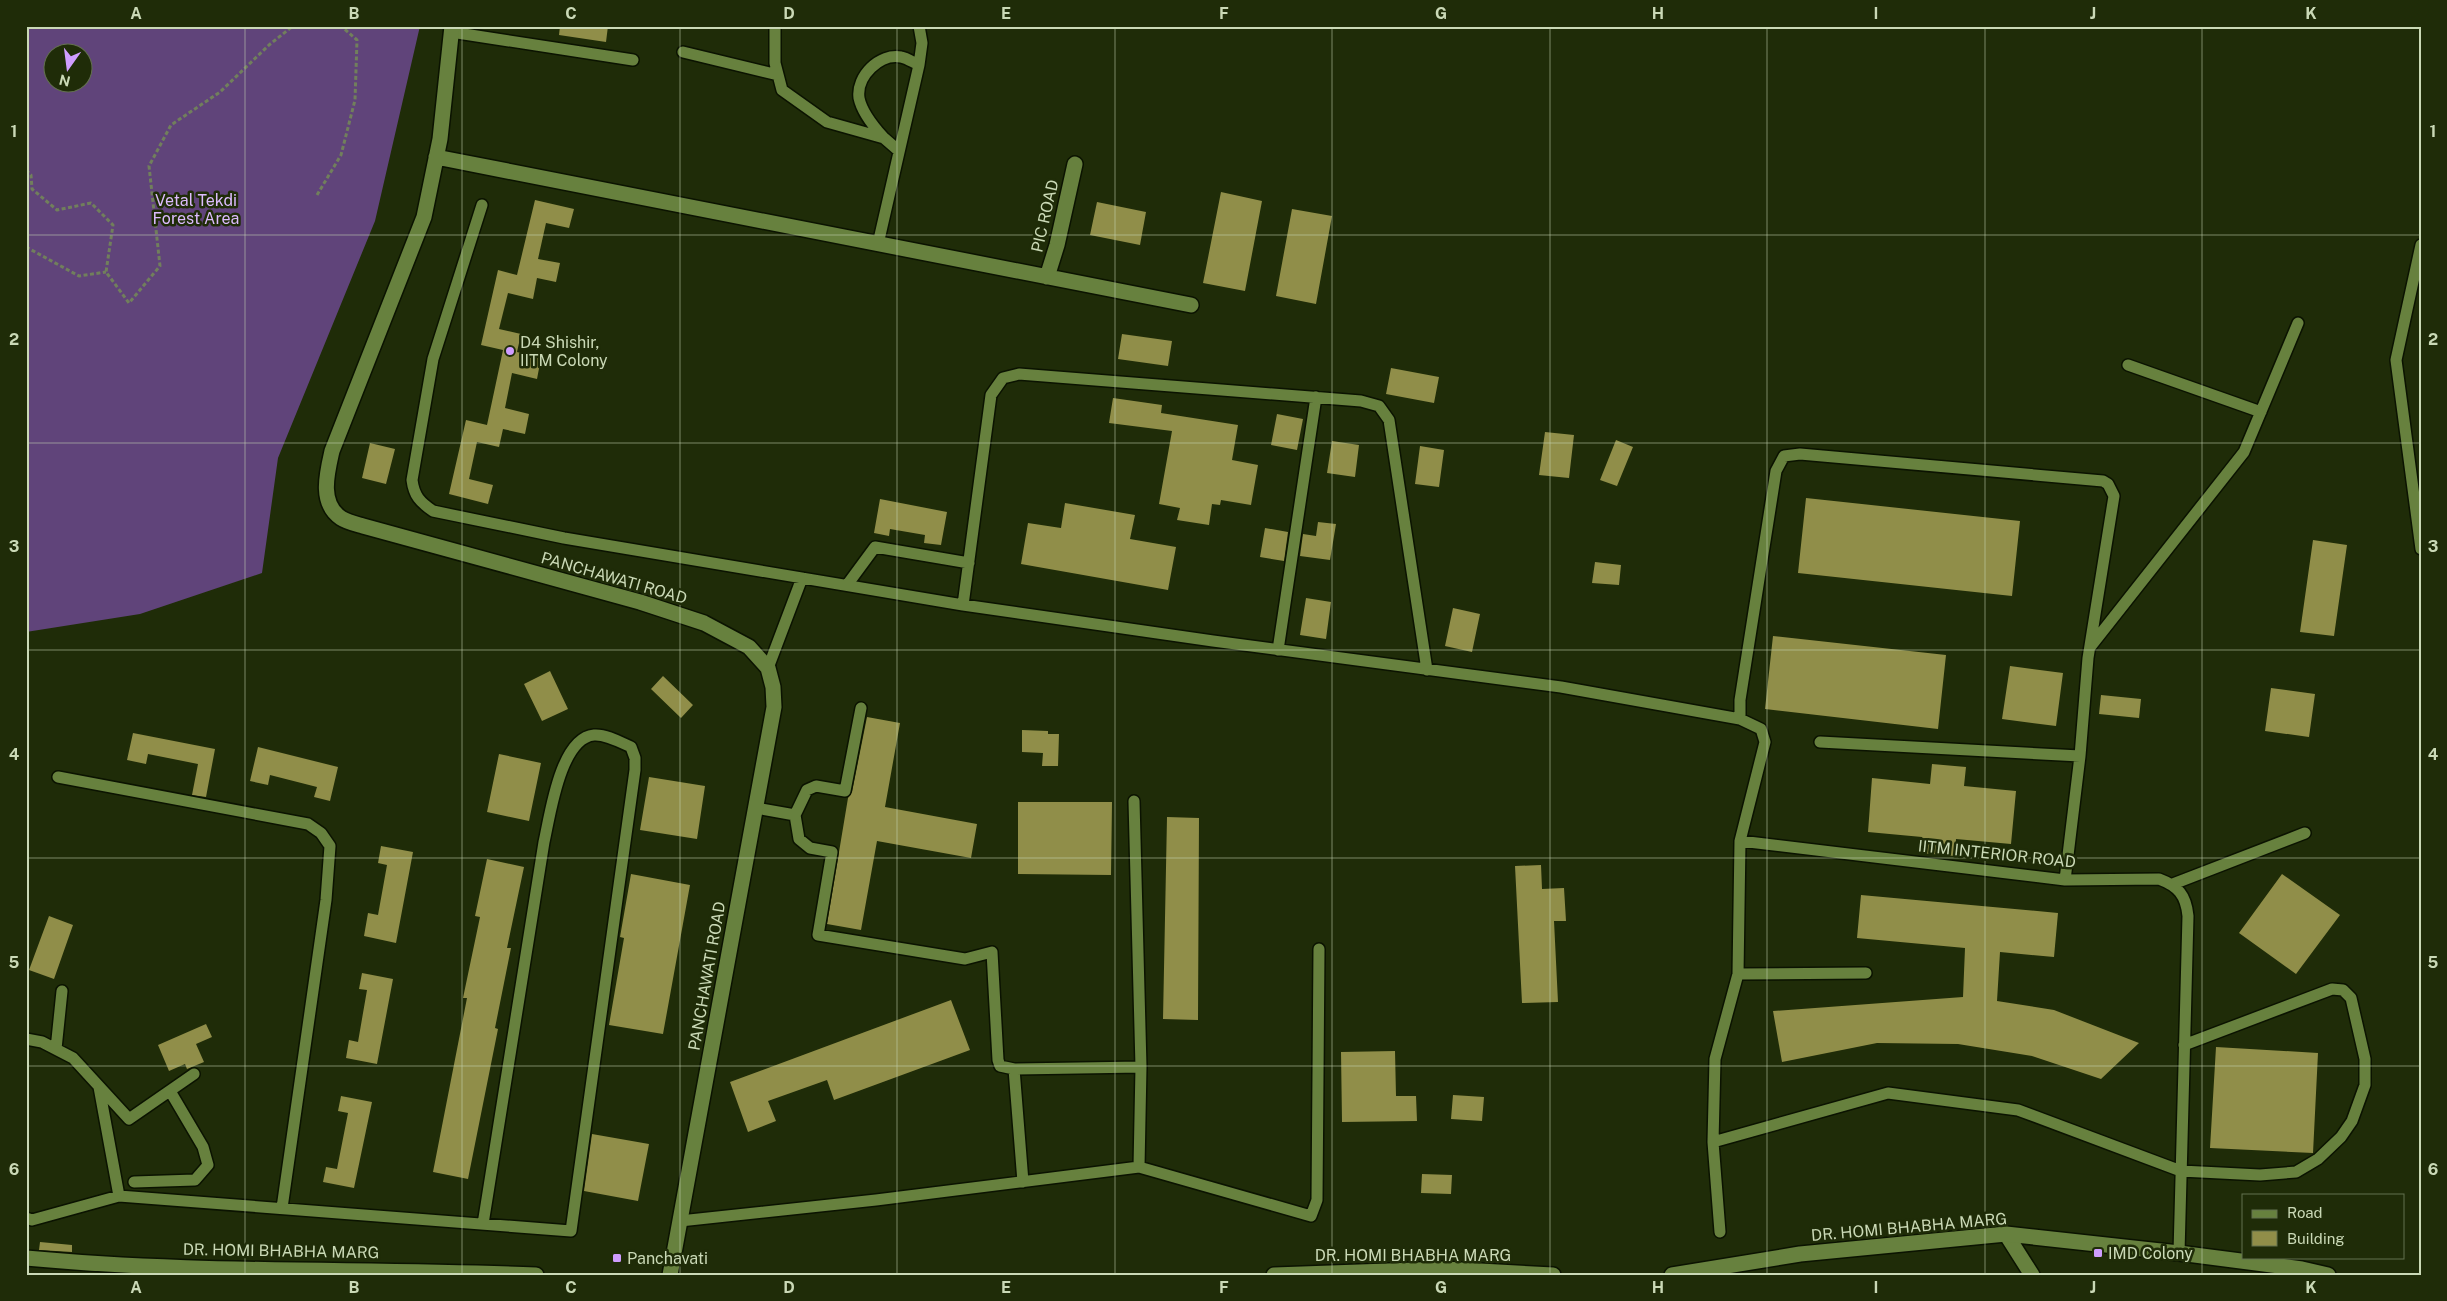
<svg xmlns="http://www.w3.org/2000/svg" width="2447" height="1301" viewBox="0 0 2447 1301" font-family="'Public Sans',sans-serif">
  <rect width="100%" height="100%" fill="#1f2c08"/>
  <path fill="#60447a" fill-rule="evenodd" d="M26,26H420L375,221L278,458L262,573L140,614L26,632ZM52,52H82V82H52Z"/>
  <path fill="#908e49" d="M560,26H608L606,42L559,35Z
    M1221,192L1262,201L1245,291L1203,283Z
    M535,200L574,209L569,228L546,223L538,259L560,263L556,282L537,278L533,299L508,293L499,329L521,334L517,352L541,358L537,379L512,373L505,408L529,414L525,434L503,429L499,447L477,442L469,479L493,485L488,504L449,494L466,420L487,425L503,350L481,345L498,270L517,275Z
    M1097,202L1146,212L1140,245L1090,235Z
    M1292,209L1332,216L1316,304L1276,296Z
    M1122,334L1172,341L1168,366L1118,359Z
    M1391,368L1439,377L1434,403L1386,394Z
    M1113,398L1162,405L1161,413L1238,425L1232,460L1258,465L1251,505L1221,500L1220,505L1212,504L1209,525L1177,520L1180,508L1159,504L1172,431L1109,423Z
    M1277,414L1303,419L1297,450L1271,445Z
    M1545,432L1574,435L1569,478L1539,475Z
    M1616,440L1633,447L1617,486L1600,480Z
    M1332,441L1359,445L1355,477L1327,473Z
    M370,443L395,449L386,484L362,478Z
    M1420,446L1444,450L1439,487L1415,484Z
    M1806,498L2020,521L2012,596L1798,573Z
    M880,499L947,512L941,545L924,543L925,535L890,529L889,536L874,533Z
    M1065,503L1135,515L1130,539L1176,547L1168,590L1021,564L1028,523L1061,528Z
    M1318,522L1336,524L1330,560L1300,556L1303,534L1316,536Z
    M1265,528L1288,532L1284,561L1260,557Z
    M2313,540L2347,545L2334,636L2300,632Z
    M1595,562L1621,565L1619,585L1592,583Z
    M1306,598L1331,602L1326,639L1300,635Z
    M1453,608L1480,614L1472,652L1445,646Z
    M1773,636L1946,655L1938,729L1765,709Z
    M2010,666L2063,673L2056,726L2002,719Z
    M550,671L568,709L542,721L524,684Z
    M663,676L693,705L681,718L651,689Z
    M2271,688L2315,694L2309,737L2265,731Z
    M2101,695L2141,699L2139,718L2099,714Z
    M867,717L900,723L885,807L977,824L971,858L877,841L861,930L827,924L848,798L852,792Z
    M1022,730L1048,731V734H1059L1058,766H1042L1043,753L1022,752Z
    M133,733L215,749L206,797L192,795L198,764L148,754L146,764L127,760Z
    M258,747L338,767L330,801L314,797L317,787L270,775L268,785L250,781Z
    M499,754L541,763L529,821L487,812Z
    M1932,764L1966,767L1964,786L2016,791L2011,844L1956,839L1955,856L1921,853L1922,837L1868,832L1872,778L1930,784Z
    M649,777L705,786L697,839L640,830Z
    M1018,802H1112L1111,875L1018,874Z
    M1167,817L1199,818L1198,1020L1163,1019Z
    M381,846L413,852L396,943L364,936L368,913L378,915L387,865L378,863Z
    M487,859L524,867L507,948H511L495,1028L498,1029L468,1179L433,1172L467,998H463L480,917L475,916Z
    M1541,865L1542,889L1564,888L1566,921H1554L1558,1002L1522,1003L1515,866Z
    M631,874L690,885L663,1034L609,1025L624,938L620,937Z
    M2282,874L2340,915L2296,974L2239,933Z
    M1861,895L2058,913L2054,957L2000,952L1997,1001L2054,1010L2139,1043L2101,1079L2032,1056L1958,1044L1877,1043L1782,1062L1773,1011L1963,997L1965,948L1857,938Z
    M49,916L73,925L54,979L29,970Z
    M362,973L393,979L377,1064L346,1058L349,1040L358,1042L367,990L359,989Z
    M951,1000L970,1050L834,1100L827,1080L768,1101L776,1121L748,1132L730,1082Z
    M206,1024L212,1037L196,1044L204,1062L187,1069L185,1064L169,1071L158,1045Z
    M2216,1047L2318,1053L2313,1153L2210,1148Z
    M1395,1051L1396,1096H1416L1417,1121L1342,1122L1341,1052Z
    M1453,1095L1484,1097L1482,1121L1451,1119Z
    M341,1096L372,1102L354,1188L323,1182L326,1167L337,1169L348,1113L338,1111Z
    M592,1134L649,1144L638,1201L584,1191Z
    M1422,1174L1452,1175L1451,1194L1421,1193Z
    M40,1242L72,1245V1252L39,1250Z"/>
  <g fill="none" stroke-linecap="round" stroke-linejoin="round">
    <defs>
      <path id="lane" d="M775,26V63L782,90L827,122L884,138L899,151
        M451,32L633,60
        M683,52L778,75
        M883,137C874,127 862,113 859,98C856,76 880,53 901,57C907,58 914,63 919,65
        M482,205L433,359L412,480C414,496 420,502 433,511L564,538L963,605L1213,641L1561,687L1740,719L1761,729L1765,742L1740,841L2065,880L2159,879C2178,886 2186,895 2188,916L2179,1253
        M878,244L919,65L922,43L919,26
        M2421,245L2396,360L2421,549
        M2128,365L2261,412
        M847,585L875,547L969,563
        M963,605L991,395L1003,378L1019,374L1361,401L1379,406L1389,420L1427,670
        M2091,646L2244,452L2298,323
        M1278,650L1316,397
        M768,668L802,578
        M861,708L845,791L816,786L807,790L795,815L799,839L810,848L832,852L818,935L965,959L992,952L998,1060L1000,1066L1014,1069
        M1740,719V700L1776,471L1784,456L1800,454L2103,481L2108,484L2114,496L2088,658L2080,756L2065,880
        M1820,742L2080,756
        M58,777L308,824L321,833L330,846L326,900L282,1208
        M756,808L795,815
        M2173,884L2305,833
        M1738,974L1866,973
        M26,1039L42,1042L73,1058L129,1119L194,1074
        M56,1049L62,991
        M99,1087L119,1196
        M1713,1142L1888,1093L2018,1110L2181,1171L2260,1175L2296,1172L2318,1159L2341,1137L2352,1121L2365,1085V1059L2351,998L2343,990L2332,989L2184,1045
        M1139,1167L1311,1216L1317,1200L1319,949
        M134,1182L195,1180L208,1165L203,1147L170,1091
        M1023,1182L1014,1069L1141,1067
        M26,1218L32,1220L119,1196L571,1231L635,770V758L631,747C620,742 606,734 594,735C560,738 550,816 544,842L483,1224
        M680,1221L876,1200L1139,1167L1141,1067L1134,801
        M1720,1232L1713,1142L1715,1059L1738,974L1740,841"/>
      <path id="street" d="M452,26L440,139L424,217L332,451C327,473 319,503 341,518C347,522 356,524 363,526L640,602L704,623L749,647L768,668L773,687L774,707L670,1275
        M436,157L1191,305
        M1047,277L1057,245L1075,164
        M2006,1234L2032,1275"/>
      <path id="secondary" d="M26,1258C195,1274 366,1268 536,1275
        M1274,1275L1444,1269L1553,1275
        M1672,1275L1800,1254L2006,1234L2179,1253L2302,1269L2328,1275"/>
    </defs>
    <use href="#lane" stroke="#0b1301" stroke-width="14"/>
    <use href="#street" stroke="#0b1301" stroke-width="18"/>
    <use href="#secondary" stroke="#0b1301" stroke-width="18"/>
    <path stroke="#717f5c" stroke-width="3" stroke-dasharray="4 2.5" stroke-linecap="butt" d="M26,170L31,175L32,189L57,210L91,203L113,225L106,272L129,303L160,266L149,166L171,125L220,92L269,45L293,26
      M317,195L341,155L355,100L357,40L341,26
      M26,247L79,276L106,272"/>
    <use href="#lane" stroke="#67813e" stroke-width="11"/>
    <use href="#street" stroke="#67813e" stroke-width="15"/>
    <use href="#secondary" stroke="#67813e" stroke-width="15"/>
  </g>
  <path fill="none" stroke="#cad9b6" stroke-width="1" stroke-opacity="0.55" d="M245,26V1275M462,26V1275M680,26V1275M897,26V1275M1115,26V1275M1332,26V1275M1550,26V1275M1767,26V1275M1985,26V1275M2202,26V1275M26,235H2421M26,443H2421M26,650H2421M26,858H2421M26,1066H2421"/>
  <g fill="#cf9dff" stroke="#1f2c08" stroke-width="2">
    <circle cx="510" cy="351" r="5"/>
    <rect x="2093" y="1248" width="10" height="10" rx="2.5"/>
    <rect x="612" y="1253" width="10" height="10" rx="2.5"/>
  </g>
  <g text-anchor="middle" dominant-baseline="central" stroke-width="5" stroke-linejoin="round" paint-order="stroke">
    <g font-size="16" fill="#ddbcfe" stroke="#1f2c08">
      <text x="196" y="200">Vetal Tekdi<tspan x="196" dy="18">Forest Area</tspan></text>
    </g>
    <g font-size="16" fill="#cad9b6" stroke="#1f2c08">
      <text transform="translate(1045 216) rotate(-77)">PIC ROAD</text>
      <text transform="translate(614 578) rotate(16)">PANCHAWATI ROAD</text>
      <text transform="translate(1997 854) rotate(6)">IITM INTERIOR ROAD</text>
      <text transform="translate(707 976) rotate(-80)">PANCHAWATI ROAD</text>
      <text transform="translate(1909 1227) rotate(-5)">DR. HOMI BHABHA MARG</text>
      <text transform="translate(281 1251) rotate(1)">DR. HOMI BHABHA MARG</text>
      <text x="1413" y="1255">DR. HOMI BHABHA MARG</text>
    </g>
    <g font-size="16" fill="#cad9b6" stroke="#1f2c08" text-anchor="start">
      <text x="520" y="342">D4 Shishir,<tspan x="520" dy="18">IITM Colony</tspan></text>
      <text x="2108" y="1253">IMD Colony</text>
      <text x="627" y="1258">Panchavati</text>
    </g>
  </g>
  <rect width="2447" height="1301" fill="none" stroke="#1f2c08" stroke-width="55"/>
  <rect x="2242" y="1194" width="162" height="65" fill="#1f2c08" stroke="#63714e"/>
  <rect x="2252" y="1210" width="25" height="8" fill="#67813e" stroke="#63714e"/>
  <text x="2287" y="1218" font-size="15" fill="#cad9b6">Road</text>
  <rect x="2252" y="1231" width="25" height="15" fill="#908e49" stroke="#63714e"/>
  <text x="2287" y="1244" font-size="15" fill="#cad9b6">Building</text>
  <g transform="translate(68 68) rotate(194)"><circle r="24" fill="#1f2c08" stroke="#63714e"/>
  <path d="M0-4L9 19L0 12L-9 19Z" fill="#cf9dff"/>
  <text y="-8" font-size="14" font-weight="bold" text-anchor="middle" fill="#cad9b6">N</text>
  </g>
  <rect x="28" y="28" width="2392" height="1246" fill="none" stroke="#cad9b6" stroke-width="2"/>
  <g font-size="16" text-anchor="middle" font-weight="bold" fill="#cad9b6">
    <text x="136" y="19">A</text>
    <text x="354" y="19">B</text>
    <text x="571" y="19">C</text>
    <text x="789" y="19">D</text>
    <text x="1006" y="19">E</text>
    <text x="1224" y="19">F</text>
    <text x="1441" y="19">G</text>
    <text x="1658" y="19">H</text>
    <text x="1876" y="19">I</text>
    <text x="2093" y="19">J</text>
    <text x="2311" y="19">K</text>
    <text x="14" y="137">1</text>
    <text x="2433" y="137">1</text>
    <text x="14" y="345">2</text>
    <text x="2433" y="345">2</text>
    <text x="14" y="552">3</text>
    <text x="2433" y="552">3</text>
    <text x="14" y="760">4</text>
    <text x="2433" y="760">4</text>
    <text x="14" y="968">5</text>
    <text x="2433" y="968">5</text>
    <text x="14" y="1175">6</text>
    <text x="2433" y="1175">6</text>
    <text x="136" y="1293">A</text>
    <text x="354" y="1293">B</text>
    <text x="571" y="1293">C</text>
    <text x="789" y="1293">D</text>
    <text x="1006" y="1293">E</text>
    <text x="1224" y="1293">F</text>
    <text x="1441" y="1293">G</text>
    <text x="1658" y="1293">H</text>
    <text x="1876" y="1293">I</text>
    <text x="2093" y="1293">J</text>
    <text x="2311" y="1293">K</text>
  </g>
</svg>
